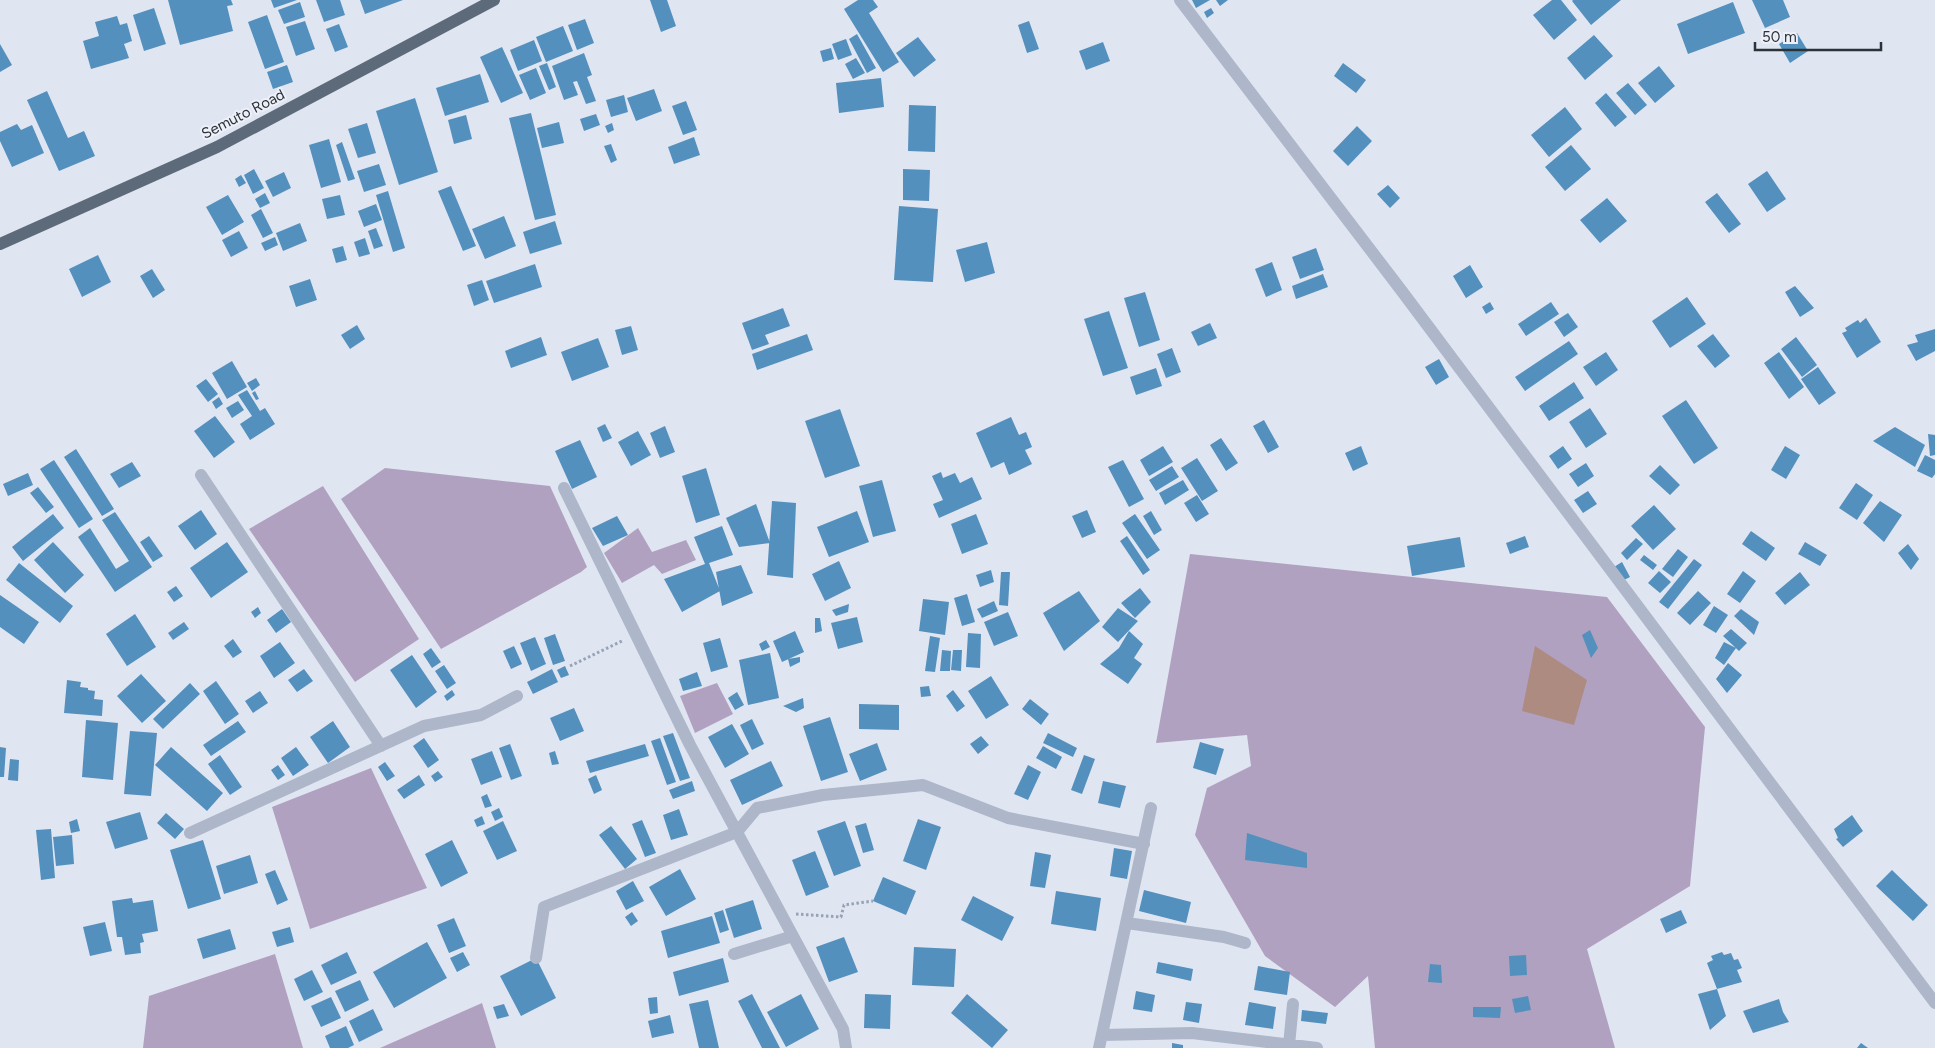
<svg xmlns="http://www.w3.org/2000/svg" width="1935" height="1048" viewBox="0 0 1935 1048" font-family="Figtree,sans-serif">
  <rect width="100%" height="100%" fill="#e0e5f2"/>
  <path fill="#b1a1c0" d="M385,468L550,486L587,567L581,572L441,649L341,499Z
    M323,486L419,639L355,682L249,529Z
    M638,528L652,552L686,540L696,560L662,574L654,565L622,583L604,553Z
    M1190,554L1607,597L1705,727L1690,886L1587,949L1615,1048H1375L1368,976L1335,1007L1265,956L1195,835L1207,788L1251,766L1247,735L1156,743Z
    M717,683L733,714L695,733L680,696Z
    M371,768L427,888L310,929L272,807Z
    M275,954L303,1048H143L149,996Z
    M482,1003L496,1048H380Z"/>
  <path fill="#ad8b81" d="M1535,646L1587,680L1574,725L1522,711Z"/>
  <path fill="#5390bd" d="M168,0H231L233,5L227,6L233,31L180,45Z
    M271,0H297L274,8Z
    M316,0H340L345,15L324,22Z
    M360,0H403L365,14Z
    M650,0H667L676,26L661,32Z
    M858,0H873L878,7L869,13L899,62L883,72L844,9Z
    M1192,0H1210L1196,8Z
    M1216,0H1228L1220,6Z
    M1552,0H1561L1577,20L1554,40L1533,15Z
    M1573,0H1621L1591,25L1572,1Z
    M1752,0H1783L1790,17L1765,28Z
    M300,2L305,17L284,24L278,10Z
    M1733,2L1745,33L1688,54L1677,24Z
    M154,8L166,44L144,51L133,15Z
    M1211,8L1214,13L1207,18L1204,12Z
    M267,15L284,62L265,69L248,22Z
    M117,16L120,25L127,23L132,41L124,44L129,58L91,69L83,41L99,36L95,22Z
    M585,19L594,43L577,50L568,25Z
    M305,21L315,49L296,56L286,27Z
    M1029,21L1039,49L1027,53L1018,25Z
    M339,24L348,47L335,52L326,29Z
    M563,26L573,51L546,62L536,37Z
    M1797,33L1808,51L1790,63L1779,44Z
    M857,34L876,68L867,73L849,39Z
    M1594,35L1613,56L1585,80L1567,58Z
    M918,37L936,60L914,77L896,53Z
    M846,39L852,55L838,60L832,44Z
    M534,40L542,61L518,71L510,50Z
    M1103,42L1110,61L1086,70L1079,51Z
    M0,44L12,65L0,72Z
    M502,47L523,93L501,103L480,57Z
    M831,48L834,59L823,62L820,51Z
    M584,53L592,75L587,77L596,101L586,104L577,81L573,82L578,95L564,100L552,66Z
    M856,58L865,73L853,79L845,64Z
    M547,63L556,87L549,90L539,66Z
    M1343,63L1366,80L1356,93L1334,76Z
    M287,65L293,82L273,89L267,72Z
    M1659,66L1675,86L1655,103L1638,83Z
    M536,68L546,93L530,100L519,75Z
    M480,74L489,102L445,116L436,88Z
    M881,78L884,107L839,113L836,83Z
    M1628,83L1647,105L1635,115L1616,93Z
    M654,89L662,111L636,121L627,98Z
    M47,91L68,138L84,131L95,156L59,171L27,100Z
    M1606,93L1627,117L1615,127L1595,103Z
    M624,95L628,112L611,117L606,100Z
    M415,98L438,172L399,185L376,111Z
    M686,101L697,130L683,135L672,106Z
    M909,105L936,106L935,152L908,151Z
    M1565,107L1582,129L1549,157L1531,135Z
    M531,113L556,215L535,220L509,118Z
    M596,114L600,125L584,131L580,119Z
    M466,115L472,139L454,144L448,120Z
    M559,122L564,143L542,148L537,128Z
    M367,123L376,153L358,158L348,129Z
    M612,123L614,130L608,133L605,126Z
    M17,124L21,130L32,125L44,153L12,167L0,141V132Z
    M1357,126L1372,141L1348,166L1333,151Z
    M694,137L700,155L674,164L668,147Z
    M329,139L341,182L321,188L309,145Z
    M342,142L355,179L348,181L336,145Z
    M611,144L617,160L611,163L604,146Z
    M1571,145L1591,169L1565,191L1545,167Z
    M379,164L386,185L364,192L357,171Z
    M254,169L264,188L253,194L244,175Z
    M903,169L930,170L929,201L903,200Z
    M1767,171L1786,199L1767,212L1748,184Z
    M284,172L291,188L273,197L265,181Z
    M241,175L246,183L239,187L235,179Z
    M1388,185L1400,198L1390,208L1377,194Z
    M451,186L476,246L463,251L438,191Z
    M388,191L405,248L393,252L376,195Z
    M265,193L270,203L260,208L255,199Z
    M1717,193L1741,224L1729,233L1705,202Z
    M228,195L244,222L222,235L206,207Z
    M340,195L345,215L327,219L322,199Z
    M1607,198L1627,221L1600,243L1580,220Z
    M376,204L382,220L364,227L358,211Z
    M899,206L938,209L933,282L894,280Z
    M261,209L273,233L263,238L251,215Z
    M504,216L516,246L485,259L472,229Z
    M555,221L562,244L530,254L523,232Z
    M300,223L307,241L283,251L276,233Z
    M376,228L383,246L374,249L368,231Z
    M239,231L248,248L231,257L222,240Z
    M275,237L278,245L265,251L261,243Z
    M365,238L370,254L359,257L354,242Z
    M987,242L995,273L965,282L956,250Z
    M343,246L347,260L336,263L332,249Z
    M1316,248L1324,270L1300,279L1292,257Z
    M98,255L111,282L82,297L69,269Z
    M1272,262L1282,290L1266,297L1255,269Z
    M535,264L542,287L494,303L486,281Z
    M1470,265L1483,287L1466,298L1453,276Z
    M152,269L165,290L153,298L140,276Z
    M1323,274L1328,287L1296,299L1292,286Z
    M310,279L317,300L296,307L289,286Z
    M482,280L489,300L474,306L467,285Z
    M1795,286L1814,308L1800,317L1785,292Z
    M1145,292L1160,340L1139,347L1124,298Z
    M1687,297L1706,324L1670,348L1652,321Z
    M1490,302L1494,309L1486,314L1482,307Z
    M1551,302L1559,314L1526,336L1518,324Z
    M783,308L790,326L765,335L769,344L752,350L742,323Z
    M1109,311L1128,368L1103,376L1084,319Z
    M1568,313L1578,327L1564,337L1554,322Z
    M1866,318L1881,342L1857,358L1842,333L1847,331L1845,328L1858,320L1860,323Z
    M1210,323L1217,338L1198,346L1191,332Z
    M357,325L365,339L350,349L341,335Z
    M631,326L638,350L622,355L615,330Z
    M1935,329V351L1916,361L1907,345L1918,342L1915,335Z
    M807,334L813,350L757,370L752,354Z
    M1713,334L1730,356L1715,368L1697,346Z
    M541,337L547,355L511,368L505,351Z
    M1796,337L1817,365L1802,377L1781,349Z
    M598,338L609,367L572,381L561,352Z
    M1569,341L1578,354L1525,391L1515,377Z
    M1172,348L1181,372L1166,378L1157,354Z
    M1606,352L1618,370L1596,386L1583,367Z
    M1779,352L1804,387L1789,399L1764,363Z
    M1439,359L1449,377L1436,385L1425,367Z
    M232,361L247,387L227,399L212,373Z
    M1818,367L1836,393L1819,405L1801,379Z
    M1156,368L1162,386L1136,395L1130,377Z
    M256,378L260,385L252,391L247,383Z
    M206,379L218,394L208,402L196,386Z
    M1574,382L1584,398L1549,421L1539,406Z
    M247,390L260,411L265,408L275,424L250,440L240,424L252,416L238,395Z
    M255,391L259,399L256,400L252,393Z
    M219,397L223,404L216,409L212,402Z
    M1686,400L1718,448L1694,464L1662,416Z
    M238,401L244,410L232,418L226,408Z
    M1590,408L1607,434L1586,448L1569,422Z
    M840,409L860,466L825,478L805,421Z
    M215,416L235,442L214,458L194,431Z
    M1011,417L1019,435L1026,432L1032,447L1025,450L1032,464L1009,475L1004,462L991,468L976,433Z
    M1264,420L1279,447L1268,453L1253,426Z
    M605,424L612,438L603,442L597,428Z
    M665,426L675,452L660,458L650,433Z
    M1895,427L1925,445L1915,467L1873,441Z
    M638,431L651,455L631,466L618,442Z
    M1928,434L1935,435V455L1930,456Z
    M1221,438L1238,463L1226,471L1210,445Z
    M580,440L597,477L572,489L555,451Z
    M1163,446L1173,462L1149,476L1140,460Z
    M1361,446L1368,464L1353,471L1345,453Z
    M1563,446L1572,459L1558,469L1549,456Z
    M1785,446L1800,455L1786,479L1771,470Z
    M76,449L114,509L102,516L64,457Z
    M1925,455L1935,460V474L1932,478L1917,471Z
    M1197,458L1218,491L1202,501L1181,468Z
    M54,460L93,519L79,528L40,469Z
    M1123,460L1144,499L1129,507L1108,467Z
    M132,462L141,476L119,488L110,474Z
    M1586,463L1594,476L1578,487L1569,474Z
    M1660,465L1680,485L1670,495L1649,476Z
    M1172,466L1179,477L1156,491L1149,480Z
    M706,468L720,515L696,523L682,476Z
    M941,472L943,478L955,473L960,483L972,477L982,499L939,518L933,504L943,500L932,476Z
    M28,473L33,485L8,496L3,484Z
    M882,480L896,531L873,537L859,486Z
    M1183,480L1189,490L1165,505L1159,493Z
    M1856,483L1873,495L1857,520L1839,508Z
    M38,487L54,507L46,513L30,493Z
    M1588,491L1597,504L1583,513L1574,500Z
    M1197,495L1209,514L1196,522L1184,503Z
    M772,501L796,503L793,578L767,575Z
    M1880,501L1902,515L1884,542L1863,523Z
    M756,504L770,543L739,547L726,518Z
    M1654,505L1676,529L1653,550L1631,526Z
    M201,510L217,534L195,550L178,526Z
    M1087,510L1096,532L1082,538L1072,516Z
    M857,511L869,542L829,557L817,527Z
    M1151,511L1162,530L1154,535L1143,516Z
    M115,512L152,567L115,592L78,537L90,528L116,569L129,561L102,520Z
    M53,514L64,528L23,561L12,547Z
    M976,514L988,544L962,554L951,524Z
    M1135,514L1160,550L1147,559L1122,523Z
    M617,516L628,535L603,546L592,528Z
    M722,526L733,555L709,563L720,591L682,612L664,579L705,564L694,537Z
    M1751,531L1775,548L1766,561L1742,544Z
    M149,536L163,556L153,562L140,542Z
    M1127,536L1150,570L1143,575L1120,541Z
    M1525,536L1529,547L1510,554L1506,543Z
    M1460,537L1465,567L1412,576L1407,546Z
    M1636,538L1643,544L1627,560L1621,553Z
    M53,542L84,575L65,593L34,560Z
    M227,542L248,572L211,598L190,568Z
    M1805,542L1827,555L1820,566L1798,554Z
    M1908,544L1919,559L1911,570L1898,553Z
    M1678,549L1688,557L1673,577L1662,569Z
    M1644,555L1657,565L1653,570L1640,560Z
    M1694,559L1702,565L1668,609L1659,602Z
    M839,561L851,588L825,601L812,574Z
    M1622,562L1630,577L1622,581L1614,567Z
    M19,563L73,606L60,623L6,580Z
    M741,565L753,593L722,606L716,572Z
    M991,570L994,582L980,587L976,575Z
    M1659,571L1671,582L1660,593L1648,583Z
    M1743,571L1756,581L1740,603L1727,594Z
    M1001,572H1010L1008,606L999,605Z
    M1800,572L1810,585L1785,605L1775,593Z
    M176,586L183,596L174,602L167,592Z
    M1140,588L1151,602L1135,618L1121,603Z
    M1079,591L1100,621L1064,651L1043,613Z
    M1698,591L1711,603L1690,625L1677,613Z
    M967,594L975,622L962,626L954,598Z
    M0,595L39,622L24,644L0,627Z
    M923,599L949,602L945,635L919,631Z
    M994,601L998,611L982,618L977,609Z
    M849,604L848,612L836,616L832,610Z
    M1714,606L1728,615L1716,633L1703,625Z
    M258,607L261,613L255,618L251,612Z
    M1118,608L1138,621L1118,642L1102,627Z
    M282,609L291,622L276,633L267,620Z
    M1741,609L1759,622L1754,635L1734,616Z
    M1008,612L1018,636L994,646L984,622Z
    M135,614L156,647L127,666L106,634Z
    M857,617L863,642L838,649L831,623Z
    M815,618H820L822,631L815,633Z
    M184,622L189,629L173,640L168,633Z
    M1731,629L1747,643L1739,651L1723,636Z
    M1590,630L1598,648L1591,658L1582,635Z
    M795,631L804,652L782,662L773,641Z
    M1129,631L1143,644L1134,658L1142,664L1128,684L1100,664L1119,648Z
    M968,633L981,634L980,668L966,667Z
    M555,634L565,661L553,665L544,638Z
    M930,636L940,638L935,672L925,671Z
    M535,637L546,664L531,671L520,643Z
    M720,638L728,667L711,672L703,643Z
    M233,639L242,652L233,658L224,646Z
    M766,640L770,647L762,651L759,644Z
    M280,642L295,663L274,678L260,656Z
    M1724,642L1736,648L1724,665L1715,658Z
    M514,646L522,664L511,669L503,651Z
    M431,648L441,662L432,668L423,654Z
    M942,650L951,651L950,671H940Z
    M953,650H962L961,671L951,670Z
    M770,653L779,698L748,705L739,660Z
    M412,655L437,692L416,708L390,670Z
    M800,657V662L790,667L788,659Z
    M1728,663L1742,675L1727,693L1716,679Z
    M444,665L456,683L447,689L435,671Z
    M565,666L569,675L561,678L557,670Z
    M304,669L313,681L297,692L288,680Z
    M552,669L558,682L533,694L527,682Z
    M697,672L702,686L683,691L679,679Z
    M141,674L166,701L142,723L117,696Z
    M991,676L1009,705L986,719L968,691Z
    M67,680L81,682L80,687L88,688V690L95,691L94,699L103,700L102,716L64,713Z
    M216,681L239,714L225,724L203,691Z
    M190,683L200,694L163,729L153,719Z
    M929,686L931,696L921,697L920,687Z
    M452,690L455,695L447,701L444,696Z
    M953,690L965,706L957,712L946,696Z
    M260,691L268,703L253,713L245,701Z
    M737,692L744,705L735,710L728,698Z
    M803,698L804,708L796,712L783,706Z
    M1030,699L1049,714L1041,725L1022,709Z
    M859,704L899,705V730L859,729Z
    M574,708L584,731L560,741L550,718Z
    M830,717L848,772L821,781L803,726Z
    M752,719L764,744L752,750L740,725Z
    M86,720L118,723L113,780L82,777Z
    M238,721L246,732L211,756L203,745Z
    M333,721L350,747L328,763L310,737Z
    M732,724L749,754L725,768L708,737Z
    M130,731L157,733L151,796L124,794Z
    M673,733L690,778L680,781L663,736Z
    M1048,733L1077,748L1073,757L1043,743Z
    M981,736L989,745L978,754L970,744Z
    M424,738L439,760L428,768L413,746Z
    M660,738L676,782L667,785L651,741Z
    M1200,742L1224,749L1216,775L1193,768Z
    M877,743L887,770L860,781L849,754Z
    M510,744L522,776L511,780L499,748Z
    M645,744L649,756L590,773L586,761Z
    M1043,746L1062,757L1056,769L1036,758Z
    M0,747L6,748L4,777H0Z
    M171,747L223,793L207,811L155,765Z
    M296,747L309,765L293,776L281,758Z
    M492,751L502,777L481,785L471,759Z
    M555,751L559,764L552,765L549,753Z
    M220,755L242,787L230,795L208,764Z
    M1084,755L1095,759L1082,794L1071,790Z
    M10,759L19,760L18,781L8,780Z
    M771,761L783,786L742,805L730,780Z
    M385,762L395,776L387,781L378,767Z
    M278,765L285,775L278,780L271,770Z
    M1028,765L1041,772L1028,800L1014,794Z
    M438,771L443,777L435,782L431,776Z
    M419,775L425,785L404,799L397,790Z
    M596,775L602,790L594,794L588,779Z
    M692,781L695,791L673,799L669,790Z
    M1103,781L1126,786L1120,808L1098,803Z
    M487,794L492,806L485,808L481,797Z
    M499,808L503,817L495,821L491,812Z
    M679,809L688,835L671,840L663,815Z
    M140,812L148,839L115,849L106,822Z
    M166,813L184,829L175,839L157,823Z
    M1852,815L1863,831L1843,847L1836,839L1838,838L1834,829Z
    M482,816L485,824L477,827L474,820Z
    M77,819L80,831L71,833L69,822Z
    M918,819L941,827L926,870L903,861Z
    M642,820L656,853L645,857L632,824Z
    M503,821L517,851L497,860L483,831Z
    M845,821L861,866L834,876L817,831Z
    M866,823L874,850L863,853L855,826Z
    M611,826L637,859L625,869L599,835Z
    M51,829L55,878L41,880L36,830Z
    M1247,833L1307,853V868L1245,860Z
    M72,835L74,864L56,866L53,837Z
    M203,840L221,899L188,909L170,850Z
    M452,840L468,873L441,887L425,854Z
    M1114,848L1132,851L1127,879L1110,876Z
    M815,851L829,887L806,896L792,860Z
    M1035,852L1051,855L1045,888L1030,886Z
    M250,855L258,883L224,894L216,866Z
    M680,869L696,899L666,916L649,887Z
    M275,870L288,900L277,905L265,874Z
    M1892,870L1928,905L1913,921L1876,886Z
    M883,877L916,891L906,915L873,901Z
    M633,881L644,901L626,910L616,891Z
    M1144,890L1191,902L1186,923L1139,911Z
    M1056,891L1101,898L1096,931L1051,924Z
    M973,896L1014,917L1002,941L961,920Z
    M132,898L133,903L153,900L158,931L142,934L144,942L140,943L141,953L125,955L122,937H117L112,901Z
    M753,900L762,929L734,938L725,909Z
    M723,910L729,930L720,933L714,913Z
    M1681,910L1687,923L1666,933L1660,919Z
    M632,912L638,921L631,926L625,917Z
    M712,916L720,943L668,958L661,931Z
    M454,918L466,946L449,953L437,925Z
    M105,922L112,951L90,956L83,927Z
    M290,927L294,942L277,947L272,932Z
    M230,929L236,949L203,959L197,939Z
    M844,937L858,972L829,982L816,947Z
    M427,942L447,978L394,1008L373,972Z
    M914,947L956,949L954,987L912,985Z
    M347,952L357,973L331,985L321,965Z
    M463,952L470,965L457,972L450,958Z
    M1722,952L1724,955L1731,953L1734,960L1738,959L1742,968L1737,970L1742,982L1717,989L1707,963L1713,960L1711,956Z
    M1526,955L1527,975L1510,976L1509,956Z
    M536,958L556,998L521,1016L500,976Z
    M723,958L729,982L679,996L673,972Z
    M1158,962L1193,969L1191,981L1156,973Z
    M1430,964L1441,965L1442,983L1428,982Z
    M1258,966L1290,972L1287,995L1254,990Z
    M312,970L323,992L304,1001L294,979Z
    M360,980L369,1000L345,1012L335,991Z
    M1717,989L1726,1016L1710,1030L1698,994Z
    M1136,991L1155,995L1152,1012L1133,1009Z
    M752,994L780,1048H762L738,1001Z
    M801,994L819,1029L786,1047L767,1012Z
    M865,994L891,995L890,1029L864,1028Z
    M967,994L1008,1030L992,1048L951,1013Z
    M1528,996L1531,1010L1515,1013L1512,999Z
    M331,997L341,1018L321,1027L311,1006Z
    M657,997L658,1013L650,1014L648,998Z
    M1779,999L1783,1012L1789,1022L1753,1033L1743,1011Z
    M708,1000L719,1048H699L689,1004Z
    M1186,1002L1202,1004L1199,1023L1183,1020Z
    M1249,1002L1276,1007L1273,1029L1245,1025Z
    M504,1004L509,1016L497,1019L493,1007Z
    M1473,1007H1501L1500,1018L1473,1017Z
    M373,1009L383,1030L359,1042L349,1021Z
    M1302,1010L1328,1013L1326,1024L1301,1021Z
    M670,1015L674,1033L652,1038L648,1021Z
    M346,1026L354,1045L348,1048H330L325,1036Z
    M1172,1043L1183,1045V1048H1172Z
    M1861,1043L1868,1048H1857Z"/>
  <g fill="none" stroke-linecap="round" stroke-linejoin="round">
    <path stroke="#97a3b5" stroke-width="3" stroke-dasharray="2.5 2.5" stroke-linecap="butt" d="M570,666L624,640
      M796,914L841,917L844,905L873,901"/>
    <path stroke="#adb7c9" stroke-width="12" d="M1180,0L1401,290L1935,1003
      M201,475L381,746
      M564,488L690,745L843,1029L846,1048
      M190,833L424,726L481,715L517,696
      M1127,923L1224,937L1245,943
      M734,954L793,936
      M536,958L544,907L737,832L757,808L823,795L923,785L1008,818L1144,844
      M1102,1035L1192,1033L1317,1048
      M1289,1045L1293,1004
      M1099,1048L1151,808"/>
    <path stroke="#5d6a79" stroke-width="12" d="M0,244L217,147L494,0"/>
  </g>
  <g text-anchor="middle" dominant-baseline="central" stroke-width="4" stroke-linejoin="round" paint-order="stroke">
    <g font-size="15" fill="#2b3238" stroke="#edf0f9">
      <text transform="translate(243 114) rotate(-27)">Semuto Road</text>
    </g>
  </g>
  <path d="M1755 42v8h126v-8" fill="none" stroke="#2b3238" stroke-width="2.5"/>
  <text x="1762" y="42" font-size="15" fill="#2b3238" stroke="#edf0f9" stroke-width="4" paint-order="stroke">50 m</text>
</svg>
